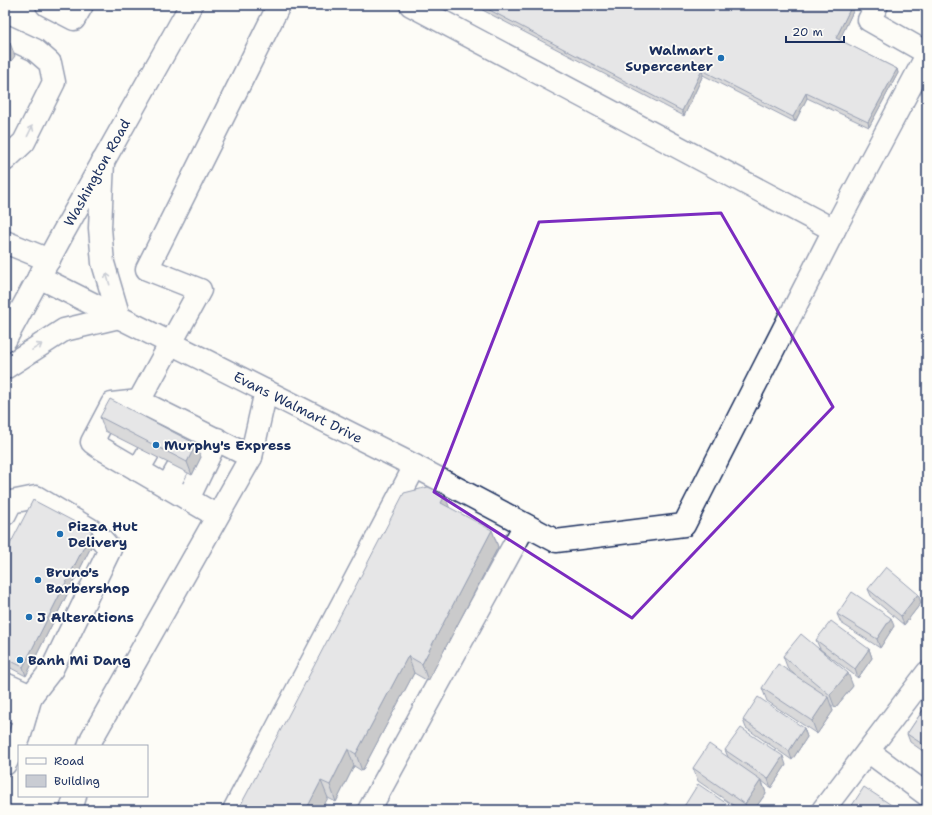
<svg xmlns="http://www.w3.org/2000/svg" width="932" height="815" viewBox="0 0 932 815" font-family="'Shantell Sans',sans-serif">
  <rect width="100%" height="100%" fill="#fdfcf7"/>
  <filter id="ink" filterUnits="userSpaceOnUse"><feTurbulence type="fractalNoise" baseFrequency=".025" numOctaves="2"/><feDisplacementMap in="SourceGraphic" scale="8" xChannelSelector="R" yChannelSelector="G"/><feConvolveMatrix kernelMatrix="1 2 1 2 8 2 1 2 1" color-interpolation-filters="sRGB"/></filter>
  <g filter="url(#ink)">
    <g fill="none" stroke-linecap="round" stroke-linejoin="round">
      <defs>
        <g id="minor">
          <path d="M47,5L74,19L82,5"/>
          <path d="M877,5L869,20L927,53"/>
          <path d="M5,36L35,50L50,63L54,82L24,142L5,160"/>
          <path d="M834,230L927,55"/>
          <path d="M5,242L49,260"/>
          <path id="s1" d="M39,277L407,462L556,541L684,525L834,230L411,5"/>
          <path d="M5,368L64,330L119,317L103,263L100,228L103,161"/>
          <path d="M134,415L139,401L112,404L92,442L99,447L217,516"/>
          <path d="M251,457L266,391"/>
          <path d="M138,470L148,453"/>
          <path d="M167,487L178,468"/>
          <path d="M188,499L217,439"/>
          <path d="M5,514L11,502L36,497L96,533L110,549L52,669L31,696"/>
          <path d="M5,684L31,696L19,738L5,764"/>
          <path d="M5,707L25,716"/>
          <path d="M89,746L92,738L251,457L139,401L200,290L147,269L279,5"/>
          <path d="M868,751L927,795"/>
          <path d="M71,810L75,796"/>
          <path d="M234,810L415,466"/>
          <path d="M369,810L525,525"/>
          <path d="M823,810L927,673"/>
        </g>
        <g id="major">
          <path id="s2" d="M5,340L63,233L191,5"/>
        </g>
      </defs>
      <use href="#minor" stroke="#1b2f5e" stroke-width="25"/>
      <use href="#major" stroke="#1b2f5e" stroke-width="25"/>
      <use href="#minor" stroke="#fdfcf7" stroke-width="22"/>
      <use href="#major" stroke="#fdfcf7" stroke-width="22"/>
    </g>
    <path fill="#adafb5" stroke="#1b2f5e" d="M473,5H856L839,40L897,69L898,73L869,127L807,98L795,122L703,75L684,116Z
      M100,417L201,457L192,475L105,431Z
      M449,508L492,530L498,547L428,681L414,673L362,771L354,766L336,802L328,798L238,810Z
      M92,531L95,539L26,676L5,665V554Z
      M868,589L918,594L921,603L904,625L872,598Z
      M837,614L894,626L880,648L841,623Z
      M816,640L869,649L872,658L858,678L820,649L853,686L835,708L830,704L833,711L817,734L767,701L762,688L801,680L788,669L783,656L820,649Z
      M927,704V754L910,742L907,734Z
      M743,720L804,728L807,737L792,760L746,728Z
      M725,750L786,765L771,788L762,781L766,793L754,810H740L698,781L693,768L728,757Z"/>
    <path fill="#8d8f94" stroke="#1b2f5e" d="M852,5H856L838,43L836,38Z
      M10,43L15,56L5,69V50Z
      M897,69L898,73L869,127L868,122Z
      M702,70L703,75L684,116L682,111Z
      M806,93L807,98L795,122L793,117Z
      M196,444L201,457L192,475L187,462Z
      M445,495L451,512L441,503Z
      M492,530L498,547L428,681L422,664Z
      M92,531L95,539L26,676L23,667Z
      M918,594L921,603L904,625L901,616Z
      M891,618L894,626L880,648L877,639Z
      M869,649L872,658L858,678L855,669Z
      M408,656L414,673L362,771L356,754Z
      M848,673L853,686L835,708L830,695Z
      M828,697L833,711L817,734L812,721Z
      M804,728L807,737L792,760L789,751Z
      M348,749L354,766L336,802L330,785Z
      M783,756L786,765L771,788L768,779Z
      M761,780L766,793L754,810H747L745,804Z
      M321,781L328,798L321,810H306Z"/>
    <path fill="#c9ccd3" stroke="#1b2f5e" d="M480,5H852L836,38L897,69L868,122L806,93L793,117L702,70L682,111Z
      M5,40L10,43L5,50Z
      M110,399L196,444L187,462L100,417Z
      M428,487L445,495L441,503L492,530L422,664L408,656L356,754L348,749L330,785L321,781L306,810H238L287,718L404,493Z
      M33,500L92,531L23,667L5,658V554Z
      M886,567L918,594L901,616L868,589Z
      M852,592L891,618L877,639L837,614Z
      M831,621L869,649L855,669L816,640Z
      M801,634L848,673L830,695L783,656Z
      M778,664L828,697L812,721L762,688Z
      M758,697L804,728L789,751L743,720Z
      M927,704V747L907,734Z
      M741,728L783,756L768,779L725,750Z
      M709,744L761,780L745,804L693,768Z
      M698,784L736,810H686L683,808Z
      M864,787L899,810H849Z
      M665,803L677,810H661Z"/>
    <defs><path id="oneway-shaft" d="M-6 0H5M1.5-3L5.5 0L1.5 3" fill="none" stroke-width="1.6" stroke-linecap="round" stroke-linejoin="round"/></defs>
    <g stroke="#8c96aa">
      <use href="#oneway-shaft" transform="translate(30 131) rotate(-64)"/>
      <use href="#oneway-shaft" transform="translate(108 279) rotate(-107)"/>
      <use href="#oneway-shaft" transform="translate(37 347) rotate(-32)"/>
    </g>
  </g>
  <path d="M0 0H932V815H0ZM721,213L833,407L632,618L434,492L539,222Z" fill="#fdfcf7" fill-opacity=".55" fill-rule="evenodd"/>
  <path fill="none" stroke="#7b2cbf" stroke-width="3" stroke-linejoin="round" d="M721,213L833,407L632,618L434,492L539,222Z"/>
  <g fill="#1f6fb2" stroke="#fdfcf7" stroke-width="1.5">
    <circle cx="721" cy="58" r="4"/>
    <circle cx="156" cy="445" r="4"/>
    <circle cx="60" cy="534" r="4"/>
    <circle cx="38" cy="580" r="4"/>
    <circle cx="29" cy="617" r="4"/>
    <circle cx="20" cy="660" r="4"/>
  </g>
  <g text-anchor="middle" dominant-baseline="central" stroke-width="3.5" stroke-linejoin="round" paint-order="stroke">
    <g font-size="14" font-weight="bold" fill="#1b2f5e" stroke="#fdfcf7" text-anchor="start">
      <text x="713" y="50" text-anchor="end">Walmart<tspan x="713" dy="16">Supercenter</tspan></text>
      <text x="164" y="445">Murphy's Express</text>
      <text x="68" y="526">Pizza Hut<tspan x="68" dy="16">Delivery</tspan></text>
      <text x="46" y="572">Bruno's<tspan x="46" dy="16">Barbershop</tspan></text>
      <text x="37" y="617">J Alterations</text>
      <text x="28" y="660">Banh Mi Dang</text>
    </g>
    <g font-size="14" fill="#1b2f5e" stroke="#fdfcf7">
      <text stroke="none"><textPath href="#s2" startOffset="191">Washington Road</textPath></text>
      <text stroke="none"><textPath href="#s1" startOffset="290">Evans Walmart Drive</textPath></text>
    </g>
  </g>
  <rect width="932" height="815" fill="none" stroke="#fdfcf7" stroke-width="20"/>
  <rect x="10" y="10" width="912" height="795" fill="none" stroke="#1b2f5e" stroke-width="1.5" filter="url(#ink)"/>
  <rect x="18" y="745" width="130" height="52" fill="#fdfcf7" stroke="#a3aaba"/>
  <rect x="26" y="758" width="20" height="6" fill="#fdfcf7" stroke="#a3aaba"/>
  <text x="54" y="765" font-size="12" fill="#1b2f5e">Road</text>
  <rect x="26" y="775" width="20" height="12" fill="#c9ccd3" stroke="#a3aaba"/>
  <text x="54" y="785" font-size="12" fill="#1b2f5e">Building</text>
  <path d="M786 36v6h58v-6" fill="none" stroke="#1b2f5e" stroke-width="2"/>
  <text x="792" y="36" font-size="12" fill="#1b2f5e" stroke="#fdfcf7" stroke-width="3" paint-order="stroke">20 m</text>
</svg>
